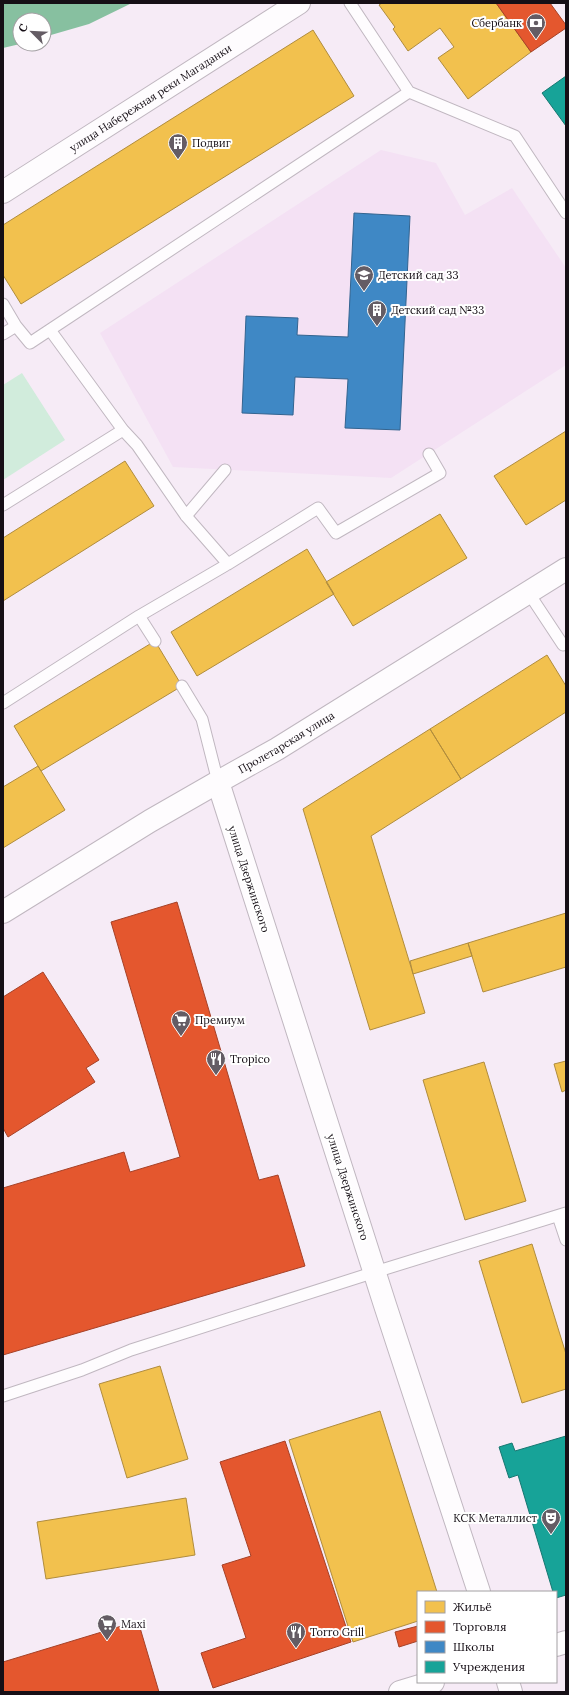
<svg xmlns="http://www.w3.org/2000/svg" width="569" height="1695" viewBox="0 0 569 1695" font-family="Lora,serif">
  <rect width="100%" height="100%" fill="#f6ebf6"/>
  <path fill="#f4e1f4" d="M381,150L436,163L465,215L512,188L566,268V365L391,478L173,467L100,333Z"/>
  <path fill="#d1ecdc" d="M22,373L65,440L3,480V385Z"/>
  <path fill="#87c0a0" d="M3,3H132L89,24L44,37V20H20V44L3,48Z"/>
  <path fill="#f2c14e" stroke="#b08c3d" d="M382,3H496L531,52L468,99L438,58L454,47L440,28L408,51L393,29L395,27L379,5Z
    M313,30L354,96L21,304L3,275V225Z
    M566,431V500L526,525L494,476Z
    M125,461L154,506L3,601V538Z
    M440,514L467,558L353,626L326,582Z
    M307,549L334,594L197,676L171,632Z
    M155,641L182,686L41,771L14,726Z
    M547,655L566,686V712L461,779L430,729Z
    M430,729L461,779L371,836L425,1013L370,1030L303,809Z
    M38,766L65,810L3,848V787Z
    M566,913V967L483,992L468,943Z
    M468,943L472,956L413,974L410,961Z
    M566,1061V1090L562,1092L554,1064Z
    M484,1062L526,1201L465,1220L423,1080Z
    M532,1244L566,1354V1389L522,1403L479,1261Z
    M160,1366L188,1459L127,1478L99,1384Z
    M380,1411L437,1592H418V1621L353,1642L289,1440Z
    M186,1498L195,1555L46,1579L37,1522Z"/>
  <path fill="#e4572e" stroke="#a64127" d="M496,3H550L566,25V28L531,52Z
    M177,902L259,1180L278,1175L305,1266L3,1355V1188L124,1152L130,1172L180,1157L111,922Z
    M43,972L99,1060L86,1068L95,1082L8,1137L3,1128V997Z
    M285,1441L351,1642L213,1688L201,1653L246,1638L222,1565L251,1556L220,1462Z
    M138,1621L159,1692H3V1662Z
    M418,1626V1641L399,1647L395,1632Z"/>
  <path fill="#3f88c5" stroke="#336490" d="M354,213L410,216L400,430L345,428L348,379L295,377L293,415L242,413L246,316L298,318L297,335L348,337Z"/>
  <path fill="#17a398" stroke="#177771" d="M566,76V126L542,93Z
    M566,1436V1595L556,1598V1592H553L518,1475L509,1478L499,1447L512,1443L515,1451Z"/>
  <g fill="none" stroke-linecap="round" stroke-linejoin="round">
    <defs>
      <path id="lane" d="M350,3L409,92L515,136L566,213
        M3,304L16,326L3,334
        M16,326L30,343L409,92
        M50,330L123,430L137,445L186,516L228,564
        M3,505L123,430
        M186,516L225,470
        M528,592L563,645
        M139,616L228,564L318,508L336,533L440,473L429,454
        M182,686L202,719L218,782
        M3,703L139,616L155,641
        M558,1216L566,1240
        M3,1396L82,1370L131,1350L375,1272L566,1213"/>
      <g id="street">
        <path id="s1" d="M3,192L299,3"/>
        <path d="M3,912L150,821L218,782"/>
      </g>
      <g id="secondary">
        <path id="s2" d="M479,1592L385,1305L218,782L277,749L566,569"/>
        <path d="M556,1645L566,1642"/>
        <path d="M508,1682L511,1692"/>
        <path d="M400,1692L433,1682"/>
      </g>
    </defs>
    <use href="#lane" stroke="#c0b7c0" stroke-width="13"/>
    <use href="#street" stroke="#c0b7c0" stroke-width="24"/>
    <use href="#secondary" stroke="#c0b7c0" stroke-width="24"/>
    <use href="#lane" stroke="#fefcfe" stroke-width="11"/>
    <use href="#street" stroke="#fefcfe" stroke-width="22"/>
    <use href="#secondary" stroke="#fefcfe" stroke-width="22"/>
  </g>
  <defs>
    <symbol id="bank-pin" viewBox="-11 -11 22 30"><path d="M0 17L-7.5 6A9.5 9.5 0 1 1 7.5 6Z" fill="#645c64" stroke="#fff"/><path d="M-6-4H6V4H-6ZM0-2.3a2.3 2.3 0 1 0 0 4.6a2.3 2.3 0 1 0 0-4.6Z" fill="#fff"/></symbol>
    <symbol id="building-pin" viewBox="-11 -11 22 30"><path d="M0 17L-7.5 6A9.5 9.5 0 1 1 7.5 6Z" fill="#645c64" stroke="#fff"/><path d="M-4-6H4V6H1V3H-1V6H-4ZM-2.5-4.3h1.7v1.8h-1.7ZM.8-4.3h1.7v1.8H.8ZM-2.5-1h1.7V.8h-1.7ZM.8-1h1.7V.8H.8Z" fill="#fff"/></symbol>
    <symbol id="school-pin" viewBox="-11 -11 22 30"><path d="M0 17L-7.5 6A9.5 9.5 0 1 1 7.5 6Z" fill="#645c64" stroke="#fff"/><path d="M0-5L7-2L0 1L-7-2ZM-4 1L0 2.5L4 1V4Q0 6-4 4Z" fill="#fff"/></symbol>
    <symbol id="supermarket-pin" viewBox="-11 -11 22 30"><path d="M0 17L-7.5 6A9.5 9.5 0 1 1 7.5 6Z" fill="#645c64" stroke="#fff"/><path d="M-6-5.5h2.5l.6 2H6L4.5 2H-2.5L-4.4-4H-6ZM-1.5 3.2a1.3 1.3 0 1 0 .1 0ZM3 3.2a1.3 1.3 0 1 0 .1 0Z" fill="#fff"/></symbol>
    <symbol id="restaurant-pin" viewBox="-11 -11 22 30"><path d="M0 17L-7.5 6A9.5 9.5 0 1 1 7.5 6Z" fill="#645c64" stroke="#fff"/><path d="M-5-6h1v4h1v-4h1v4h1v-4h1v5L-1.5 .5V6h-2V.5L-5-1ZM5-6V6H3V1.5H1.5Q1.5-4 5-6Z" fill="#fff"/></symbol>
    <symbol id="theatre-pin" viewBox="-11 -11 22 30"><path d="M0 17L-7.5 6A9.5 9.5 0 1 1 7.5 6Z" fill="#645c64" stroke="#fff"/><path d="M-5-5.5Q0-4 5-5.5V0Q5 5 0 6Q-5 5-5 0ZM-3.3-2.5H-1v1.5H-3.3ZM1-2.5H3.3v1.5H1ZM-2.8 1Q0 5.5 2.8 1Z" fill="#fff"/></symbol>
  </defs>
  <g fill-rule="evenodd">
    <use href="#bank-pin" x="525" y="12" width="22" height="30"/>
    <use href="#building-pin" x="167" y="132" width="22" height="30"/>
    <use href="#school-pin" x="353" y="264" width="22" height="30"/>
    <use href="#building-pin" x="366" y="299" width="22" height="30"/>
    <use href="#supermarket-pin" x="170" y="1009" width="22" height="30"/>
    <use href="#restaurant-pin" x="205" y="1048" width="22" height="30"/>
    <use href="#theatre-pin" x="540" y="1507" width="22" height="30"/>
    <use href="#supermarket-pin" x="96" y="1613" width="22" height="30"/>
    <use href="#restaurant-pin" x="285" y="1621" width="22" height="30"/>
  </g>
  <g text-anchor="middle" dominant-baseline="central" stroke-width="4" stroke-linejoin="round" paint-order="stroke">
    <g font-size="11" fill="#160f16" stroke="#fff" text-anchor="start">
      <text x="522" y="23" text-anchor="end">Сбербанк</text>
      <text x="192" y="143">Подвиг</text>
      <text x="378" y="275">Детский сад 33</text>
      <text x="391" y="310">Детский сад №33</text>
      <text x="195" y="1020">Премиум</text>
      <text x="230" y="1059">Tropico</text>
      <text x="537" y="1518" text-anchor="end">КСК Металлист</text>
      <text x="121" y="1624">Maxi</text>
      <text x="310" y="1632">Torro Grill</text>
    </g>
    <g font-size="11" fill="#160f16" stroke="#fff">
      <text stroke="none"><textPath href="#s1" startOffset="175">улица Набережная реки Магаданки</textPath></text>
      <text stroke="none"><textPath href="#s2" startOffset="930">Пролетарская улица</textPath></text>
      <text transform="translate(249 879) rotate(72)">улица Дзержинского</text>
      <text transform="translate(348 1187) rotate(72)">улица Дзержинского</text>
    </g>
  </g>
  <rect width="569" height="1695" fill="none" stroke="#160f16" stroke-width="8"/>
  <rect x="417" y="1591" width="140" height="92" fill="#ffffff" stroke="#a29fa2"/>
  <rect x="425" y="1601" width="20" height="12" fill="#f2c14e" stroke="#a29fa2"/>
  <text x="453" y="1611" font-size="12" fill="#160f16">Жильё</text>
  <rect x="425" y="1621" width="20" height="12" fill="#e4572e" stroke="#a29fa2"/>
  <text x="453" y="1631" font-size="12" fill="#160f16">Торговля</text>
  <rect x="425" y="1641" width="20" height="12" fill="#3f88c5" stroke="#a29fa2"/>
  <text x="453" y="1651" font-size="12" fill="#160f16">Школы</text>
  <rect x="425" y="1661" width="20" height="12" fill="#17a398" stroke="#a29fa2"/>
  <text x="453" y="1671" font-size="12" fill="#160f16">Учреждения</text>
  <g transform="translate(32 32) rotate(294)"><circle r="19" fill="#ffffff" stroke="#a29fa2"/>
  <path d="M0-3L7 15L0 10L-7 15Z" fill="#645c64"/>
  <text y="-6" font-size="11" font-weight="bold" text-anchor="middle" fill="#160f16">С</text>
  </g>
</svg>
